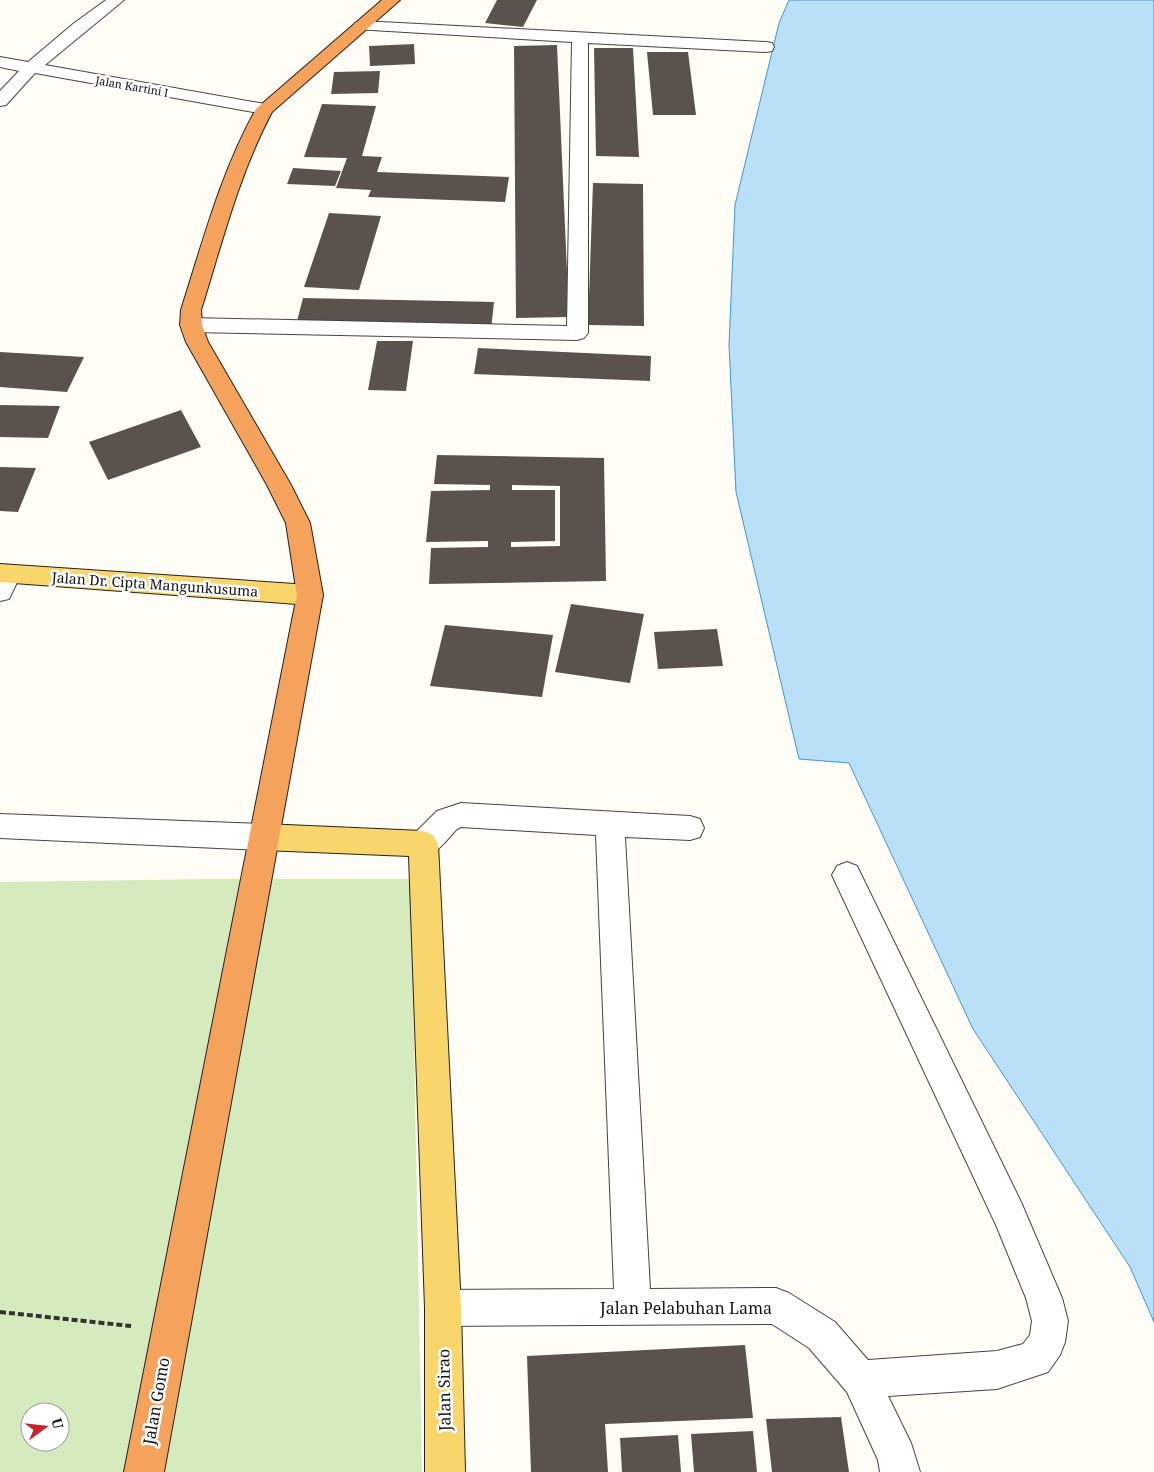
<svg xmlns="http://www.w3.org/2000/svg" width="1154" height="1472" viewBox="0 0 1154 1472" font-family="'Noto Serif',serif">
  <rect width="100%" height="100%" fill="#fffdf5"/>
  <path fill="#d5ebbd" fill-rule="evenodd" d="M209,879H411L422,1472H0V882ZM30,1412H60V1442H30Z"/>
  <path fill="#b9e0f7" stroke="#3f96cf" d="M789,0H1154V1322L1130,1267L973,1029L849,763L799,759L736,492L729,345L735,205L779,23Z"/>
  <path fill="#5a524d" fill-rule="evenodd" d="M497,0H537L523,27L485,23Z
    M414,44L415,64L370,66L369,46Z
    M557,45L569,317L516,318L514,46Z
    M594,48H633L639,157L596,156Z
    M647,52H688L696,115H653Z
    M380,71L378,93L331,94L334,72Z
    M322,104L376,106L362,156L382,157L377,172L509,177L505,202L368,197L371,190L336,188L347,158L304,157Z
    M293,168L341,171L335,186L287,184Z
    M593,183L643,184L644,326L588,325Z
    M329,213L381,216L359,290L304,287Z
    M303,298L494,302L491,330L296,325Z
    M377,341H413L406,391L368,390Z
    M478,348L651,356L650,381L474,374Z
    M0,352L84,357L67,392L0,387Z
    M0,405L60,406L48,438L0,437Z
    M181,410L201,447L108,480L89,442Z
    M437,455L604,458L606,581L429,584L431,548L488,547V541L426,542L431,491L490,490V485L434,484ZM512,485L560,486V546L511,547V542L555,541V490H512Z
    M0,467L36,468L18,512L0,511Z
    M571,604L644,614L630,683L555,672Z
    M445,625L553,635L542,697L430,686Z
    M717,629L723,666L658,669L654,632Z
    M745,1345L753,1418L605,1424L608,1472H531L527,1356Z
    M841,1417L849,1472H772L766,1419Z
    M753,1431L757,1472H694L691,1434Z
    M678,1435L681,1472H622L620,1438Z"/>
  <g fill="none" stroke-linecap="round" stroke-linejoin="round">
    <defs>
      <path id="street" d="M106,0H124L45,65L265,104L271,105L274,109L271,113L265,114L35,73L6,105L0,106V91L19,71L0,67V57L28,62L73,24Z
        M361,21L766,42L772,43L774,47L772,51L766,52L588,43V333L584,338L577,340L191,332L184,330L180,325L184,320L191,318L567,326L572,42L355,29L353,26L355,23Z
        M9,565L18,567L21,574L9,599L0,601V568Z
        M461,803L690,816L700,819L704,828L700,837L690,840L625,837L650,1289L776,1288L789,1293L835,1322L868,1360L997,1351L1023,1344L1030,1335L1032,1321L1026,1298L996,1225L832,875L837,866L847,862L857,866L1021,1202L1062,1298L1068,1321L1065,1342L1060,1355L1048,1372L997,1389L888,1396L911,1443L920,1472H880L878,1460L847,1392L809,1348L772,1324L443,1326L430,1321L425,1308L430,1295L443,1290L614,1289L596,835L461,827L457,829C443,843 434,861 413,853L408,844L413,835L437,811Z
        M0,814L264,824L274,828L279,837L274,846L264,850L0,838Z"/>
      <path id="primary" d="M0,564L310,585L319,588L323,595L319,602L310,605L0,582Z
        M264,824L423,831L433,835L438,844L461,1308L465,1472H425V1308L409,856L264,850L254,846L249,837L254,828Z"/>
      <path id="highway" d="M382,0H400L272,112C239,174 222,243 201,310L202,325L208,342L291,485L310,523L323,595L164,1472H124L297,595L286,523L267,485L186,342L180,325L181,310C203,241 221,172 256,109Z"/>
    </defs>
    <use href="#street" stroke="#444" stroke-width="2"/>
    <use href="#primary" stroke="#222" stroke-width="2"/>
    <use href="#highway" stroke="#222" stroke-width="2"/>
    <path stroke="#333" stroke-width="4" stroke-dasharray="6 3" stroke-linecap="butt" d="M0,1312L131,1326"/>
    <use href="#street" fill="#fff" fill-rule="evenodd"/>
    <use href="#primary" fill="#f9d66b" fill-rule="evenodd"/>
    <use href="#highway" fill="#f5a25d" fill-rule="evenodd"/>
  </g>
  <g text-anchor="middle" dominant-baseline="central" stroke-width="5" stroke-linejoin="round" paint-order="stroke">
    <g font-size="11" fill="#111" stroke="#fff">
      <text transform="translate(132 86) rotate(10)">Jalan Kartini I</text>
    </g>
    <g font-size="14" fill="#111" stroke="#fff">
      <text transform="translate(155 584) rotate(4)">Jalan Dr. Cipta Mangunkusuma</text>
    </g>
    <g font-size="16" fill="#111" stroke="#fff">
      <text x="686" y="1308">Jalan Pelabuhan Lama</text>
      <text transform="translate(444 1390) rotate(-91)">Jalan Sirao</text>
      <text transform="translate(156 1401) rotate(-80)">Jalan Gomo</text>
    </g>
  </g>
  <g transform="translate(45 1427) rotate(75)"><circle r="24" fill="#ffffff" stroke="#a0a0a0"/>
  <path d="M0-4L9 19L0 12L-9 19Z" fill="#c4262e"/>
  <text y="-8" font-size="14" font-weight="bold" text-anchor="middle" fill="#111111">U</text>
  </g>
</svg>
